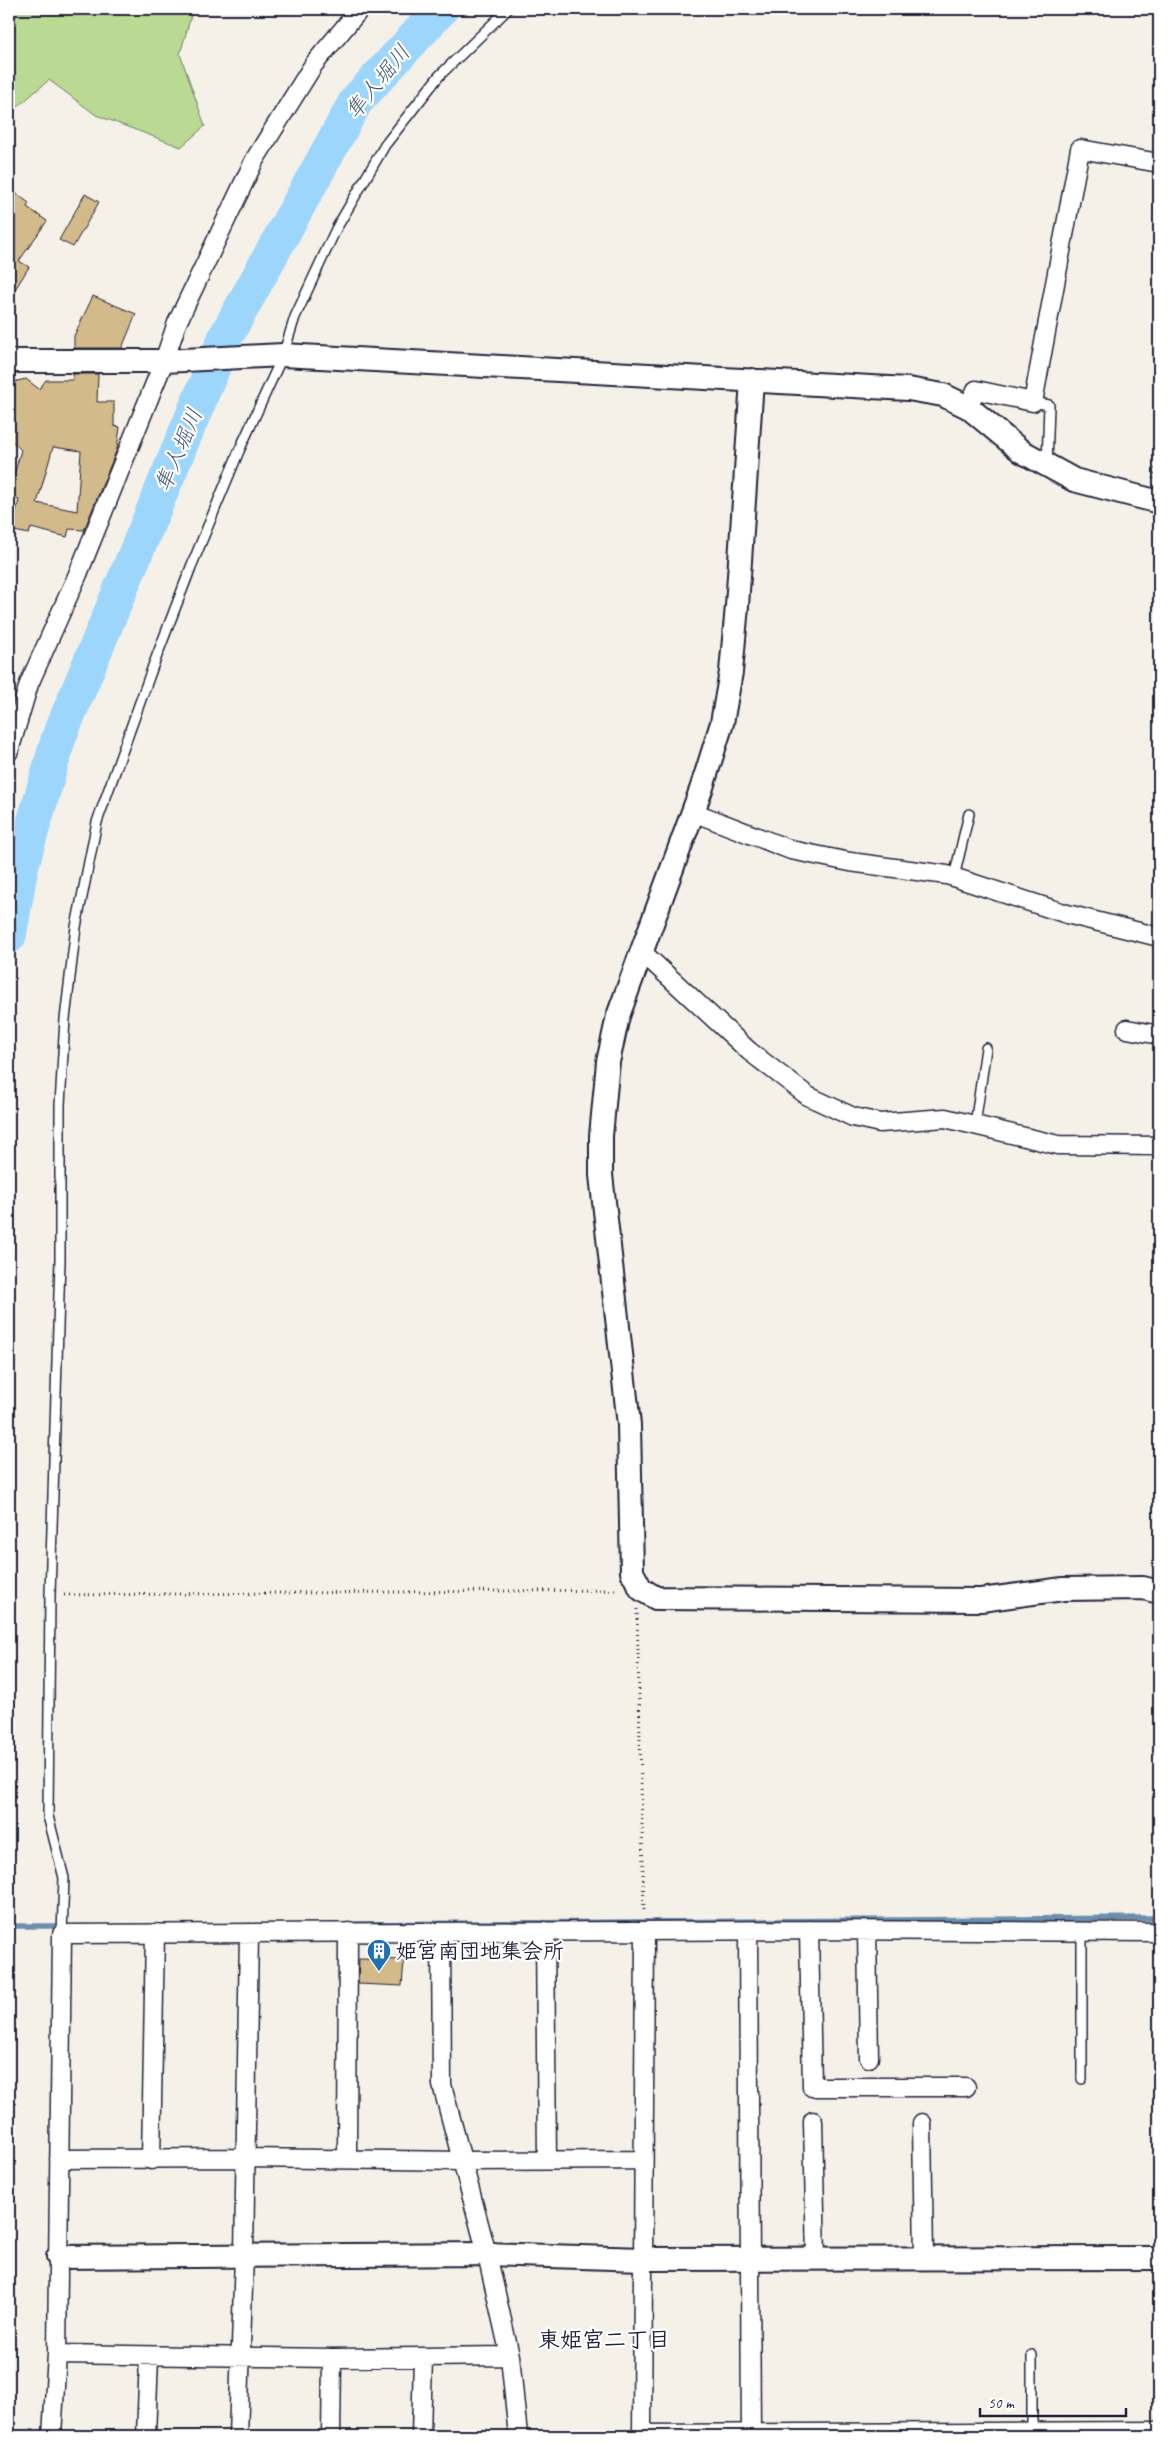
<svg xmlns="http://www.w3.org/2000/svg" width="1168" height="2445" viewBox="0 0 1168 2445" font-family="Caveat,'Klee One',sans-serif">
  <rect width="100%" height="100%" fill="#f6f1e8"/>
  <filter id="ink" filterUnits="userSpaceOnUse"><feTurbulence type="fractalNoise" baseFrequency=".02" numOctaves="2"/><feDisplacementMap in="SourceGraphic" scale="10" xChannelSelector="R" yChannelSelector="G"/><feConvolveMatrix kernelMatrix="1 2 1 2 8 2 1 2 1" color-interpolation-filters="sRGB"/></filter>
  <g filter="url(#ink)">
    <path fill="#bada93" stroke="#6e7e67" d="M9,9H193L180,54L205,126L181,147L96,115L49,80L9,114Z"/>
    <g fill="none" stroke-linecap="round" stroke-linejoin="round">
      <path stroke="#6c8eaf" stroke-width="5.5" d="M354,1924L1159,1918
        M9,1926H65"/>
      <path stroke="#9dd6fd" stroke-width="35" d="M9,936L21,867L59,737L226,336L356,101L441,9"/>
    </g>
    <path fill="#d3ba8a" stroke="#22223b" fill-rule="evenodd" d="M9,188L29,203L27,207L47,221L19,261L29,267L9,299Z
      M85,194L99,202L73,247L59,240Z
      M93,296L136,314L122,348H74V336Z
      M73,374H98L97,402H114V426L120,427L117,449L84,530L69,529L67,537L31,528L29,534L14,531L16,520L14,519L19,500L11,497L13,490L10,489L21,450L9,438V389L17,381L26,379L39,389L46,380H73ZM53,447L81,451L77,511L37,503Z
      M359,1959L404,1960L402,1986L358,1984Z"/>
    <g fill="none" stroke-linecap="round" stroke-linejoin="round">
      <defs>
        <path id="service" d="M1033,402L1049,405L1047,464
          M954,877L969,814
          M975,1125L986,1048
          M1082,1931V2079
          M62,1934L64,1878L48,1816L50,1595L60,1260V1105L65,1019L76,927L97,822L153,666L191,567L239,451L283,355L295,317L336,229L385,145L439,76L508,9
          M1032,2355V2432"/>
        <path id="minor" d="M968,407L976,390L1033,402L1080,149L1159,163
          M9,751L29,684L78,574L164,361L177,323L255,159L314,64L360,9
          M693,812L791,850L850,862L947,875L1067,914L1159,937
          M642,952L749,1051L808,1096L853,1117L880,1123L945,1118L1058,1145L1159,1146
          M1127,1029L1159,1035
          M809,1930L812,2087H966
          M867,1930L869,2058
          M545,1931L547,2160
          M748,1931L751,2436
          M441,1932L442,2085L487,2254L510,2356L518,2436
          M813,2121L816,2260
          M922,2123L924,2258
          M59,2159L246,2158L462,2161L643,2160
          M347,2159L348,1932
          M151,2160L155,1933
          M57,2354L332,2358L510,2356
          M642,2434L1159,2431
          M52,2436L57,2354L62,1934L809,1930L1159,1932
          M146,2436L149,2357
          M238,2436L244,2256L249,1933
          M331,2436L332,2358
          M421,2436L423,2357
          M642,2436L645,1931"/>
        <path id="tertiary" d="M9,361H164L283,355L908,389L943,395L968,407L1021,451L1074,480L1159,502
          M752,380L737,606L731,672L722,723L702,787L618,1016L608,1062L601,1136V1175L629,1425L632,1572L641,1589L656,1598L981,1600L1063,1589L1143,1588L1159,1592
          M58,2257L487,2254L643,2259L1159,2258"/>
      </defs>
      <use href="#service" stroke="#22223b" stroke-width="12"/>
      <use href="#minor" stroke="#22223b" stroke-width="21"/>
      <use href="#tertiary" stroke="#22223b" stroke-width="26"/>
      <path stroke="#22223b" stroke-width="3" stroke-dasharray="1 4" stroke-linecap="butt" d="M1153,479L1159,455
        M64,1595L618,1590
        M637,1609L644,1913"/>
      <use href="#service" stroke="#fff" stroke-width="9"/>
      <use href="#minor" stroke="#fff" stroke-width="18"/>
      <use href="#tertiary" stroke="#fff" stroke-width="22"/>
    </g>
  </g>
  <defs>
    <symbol id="building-pin" viewBox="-11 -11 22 30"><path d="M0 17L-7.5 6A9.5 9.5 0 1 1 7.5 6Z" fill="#1f6fb2" stroke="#fff"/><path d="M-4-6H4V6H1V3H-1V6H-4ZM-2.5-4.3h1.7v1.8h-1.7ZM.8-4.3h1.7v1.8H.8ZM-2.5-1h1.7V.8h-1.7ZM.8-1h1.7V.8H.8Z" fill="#fff"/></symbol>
  </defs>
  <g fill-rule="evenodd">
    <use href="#building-pin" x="365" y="1937" width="28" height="38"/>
  </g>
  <g text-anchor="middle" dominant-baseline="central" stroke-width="4.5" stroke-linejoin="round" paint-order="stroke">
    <g font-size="21" font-weight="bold" fill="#22223b" stroke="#fff" text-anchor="start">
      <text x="396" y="1951">姫宮南団地集会所</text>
    </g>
    <g font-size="22" font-style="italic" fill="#475875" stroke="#fff">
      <text transform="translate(378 82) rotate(-51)">隼人堀川</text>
      <text transform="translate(179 450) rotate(-67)">隼人堀川</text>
    </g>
    <g font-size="22" font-weight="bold" fill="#22223b" stroke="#fff">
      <text x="604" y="2340">東姫宮二丁目</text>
    </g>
  </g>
  <rect width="1168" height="2445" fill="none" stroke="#fff" stroke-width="30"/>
  <rect x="15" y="15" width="1138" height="2415" fill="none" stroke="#22223b" stroke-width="2" filter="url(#ink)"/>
  <path d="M980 2408v8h146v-8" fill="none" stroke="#22223b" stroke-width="2.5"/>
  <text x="988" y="2408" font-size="15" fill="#22223b" stroke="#ffffff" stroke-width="4" paint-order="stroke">50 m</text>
</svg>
